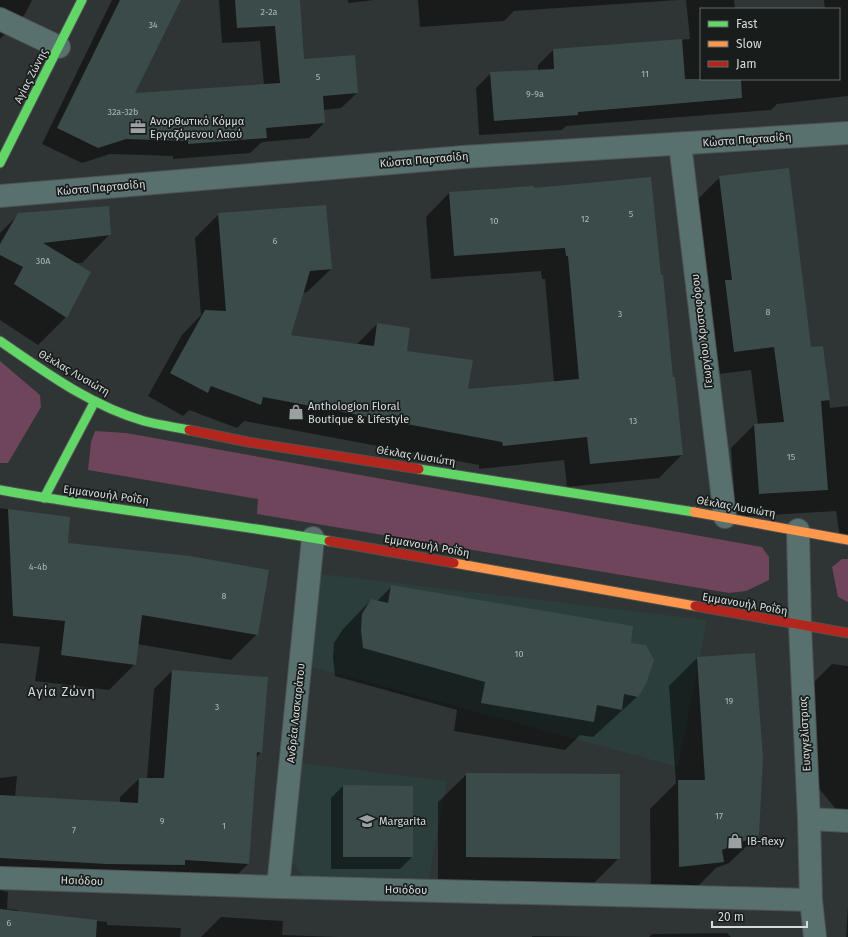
<svg xmlns="http://www.w3.org/2000/svg" width="848" height="937" viewBox="0 0 848 937" font-family="'Fira Sans',sans-serif">
  <rect width="100%" height="100%" fill="#2f3434"/>
  <path fill="#2c3e3c" d="M312,573L707,620L678,767L294,662Z
    M300,763L447,781L429,878L304,877L292,861Z"/>
  <path fill="#6e455a" d="M0,361L40,395L41,407L8,463H0Z
    M95,431L126,433L762,547L769,557V580L746,591L729,593L257,514L258,499L88,470L91,442Z
    M842,559H848V602L838,597L832,567Z"/>
  <path fill="#0007" d="M0,0H32L25,14L0,39Z
    M112,0H180L133,94L264,85L260,41L222,43L219,0H299L303,60L357,93L341,108L323,110L324,123L309,138L262,142L250,153L173,159V156L110,154L82,163L42,144Z
    M348,0H374L348,3Z
    M418,0H679L514,11L504,21L420,27Z
    M686,0H734L735,9H701V79H839V9H825L824,0H848V96L777,104L771,110L566,126L562,130L479,135L476,88L491,73L538,70V65L553,50L690,39Z
    M720,177L810,349L822,347L830,408L848,406V537L840,538L836,511L736,517L731,448L754,425H758L751,370L711,375L696,201Z
    M533,187L672,378L682,455L659,478L567,487L564,460L479,469V465L244,421L237,428L189,410L183,416L148,396L182,335L201,315L195,238L219,214L331,269L307,292L302,293L290,335L357,344L377,324L406,352L467,390L554,382L545,279H542L541,271L431,279L426,217L449,193Z
    M19,214L110,234L82,263H76L66,317L38,345L0,320V233Z
    M0,508L69,518L67,544L257,634L231,660L137,644L135,664L109,690L35,681L40,647L0,643Z
    M392,586L630,644L638,696L593,737L580,735L565,750L454,731L457,710L335,676L333,658L334,643L343,629L371,600L376,602Z
    M697,658L758,835L729,863L716,868L695,889L651,894L650,809L676,783L669,686Z
    M832,664L848,666V814H840L806,773L807,689Z
    M172,671L261,752L256,758L248,864L229,883L0,877V778L17,776L15,797L120,803V797L139,779H147L154,689Z
    M467,774L619,858L591,886L438,885V802Z
    M343,786L412,787V857L400,869H331V798Z
    M0,890L8,892L7,909L18,910V912L107,922V925L181,928L180,937H0Z
    M848,905V937H846Z
    M221,917L283,921L282,935L338,937H201Z
    M727,933L731,937H649L652,934Z
    M532,936L602,937H532Z"/>
  <path fill="#3b4b4a" d="M120,0H181L135,93L280,83L275,26L237,28L235,0H300L304,59L355,55L358,93L323,96L325,123L266,128L267,138L188,144V141L126,139L98,148L57,128Z
    M682,39L685,79H741L742,98L578,112V115L494,121L490,72L554,69L553,49Z
    M789,168L811,347L823,346L830,400L821,401L828,490L759,494L754,424L784,422L774,347L734,352L725,280H732L719,176Z
    M651,177L661,275H663L673,377H675L683,455L590,464L587,437L503,446L502,442L263,397L261,405L211,386L208,393L170,373L205,310L226,311L218,213L326,205L332,269L310,271L291,335L374,346L377,323L410,328L407,351L473,360L468,389L579,379L568,256H566L565,248L454,256L449,192L534,186V188Z
    M109,206L111,235L43,243L91,272L67,318L14,284L23,267L0,255V244L18,213Z
    M8,509L70,517L68,543L190,556L269,570L258,635L142,615L136,665L61,655L65,621L13,616Z
    M391,585L633,626L631,643L646,645L654,660L646,684L638,697L624,694L622,710L597,705L594,722L481,703L485,682L363,648L361,630L362,614L371,599L388,603Z
    M755,653L763,758L759,835L722,850L724,862L679,867L678,780H705L697,657Z
    M172,670L268,677L262,753L257,752L249,864L185,860V865L107,864L0,858V795L138,803L139,778H164Z
    M466,773L620,774V859L466,857Z
    M343,785L413,786V857H343Z
    M0,909L97,920L96,937H0Z"/>
  <g fill="none" stroke-linecap="round" stroke-linejoin="round">
    <defs>
      <path id="street" d="M0,19L59,47
        M680,144L725,517
        M0,196L463,157L848,133
        M798,530L800,626L809,819L811,900L815,937
        M809,819L848,821
        M0,878L278,887L811,900
        M278,887L313,538"/>
      <path id="fast" d="M0,163L82,0
        M0,341C45,372 91,406 144,421C159,425 175,427 189,430
        M419,469L694,512
        M0,490C109,510 219,521 329,541
        M44,498L95,401"/>
      <path id="slow" d="M694,512L848,540
        M454,563L695,606"/>
      <path id="jam" d="M189,430L248,442L419,469
        M329,541L454,563
        M695,606L848,633"/>
    </defs>
    <use href="#street" stroke="#4e5151" stroke-width="24"/>
    <use href="#fast" stroke="#4e5151" stroke-width="11"/>
    <use href="#slow" stroke="#4e5151" stroke-width="11"/>
    <use href="#jam" stroke="#4e5151" stroke-width="11"/>
    <use href="#street" stroke="#58706e" stroke-width="22"/>
    <use href="#fast" stroke="#63d668" stroke-width="9"/>
    <use href="#slow" stroke="#ff974d" stroke-width="9"/>
    <use href="#jam" stroke="#b3261e" stroke-width="9"/>
  </g>
  <defs>
    <symbol id="office-bare" viewBox="-9 -9 18 18"><path d="M-6-3h4V-5.5h4V-3h4V5H-6ZM-1-4.5V-3h2v-1.5ZM-6 0V1H6V0Z" fill="#9aa1a0" stroke="#181d1c" stroke-width="2.5" paint-order="stroke"/></symbol>
    <symbol id="shop-bare" viewBox="-9 -9 18 18"><path d="M-5-2.5h2.3a2.7 3.5 0 0 1 5.4 0H5L5.5 6h-11ZM-1.5-2.5h3a1.5 2.3 0 0 0-3 0Z" fill="#9aa1a0" stroke="#181d1c" stroke-width="2.5" paint-order="stroke"/></symbol>
    <symbol id="school-bare" viewBox="-9 -9 18 18"><path d="M0-5L7-2L0 1L-7-2ZM-4 1L0 2.5L4 1V4Q0 6-4 4Z" fill="#9aa1a0" stroke="#181d1c" stroke-width="2.5" paint-order="stroke"/></symbol>
  </defs>
  <g fill-rule="evenodd">
    <use href="#office-bare" x="127" y="116" width="22" height="22"/>
    <use href="#shop-bare" x="285" y="401" width="22" height="22"/>
    <use href="#school-bare" x="356" y="810" width="22" height="22"/>
    <use href="#shop-bare" x="724" y="830" width="22" height="22"/>
  </g>
  <g text-anchor="middle" dominant-baseline="central" stroke-width="3.5" stroke-linejoin="round" paint-order="stroke">
    <g font-size="9" fill="#aeb7b6">
      <text x="269" y="12">2-2a</text>
      <text x="153" y="25">34</text>
      <text x="645" y="74">11</text>
      <text x="318" y="77">5</text>
      <text x="535" y="94">9-9a</text>
      <text x="123" y="112">32a-32b</text>
      <text x="631" y="214">5</text>
      <text x="585" y="219">12</text>
      <text x="494" y="221">10</text>
      <text x="275" y="241">6</text>
      <text x="43" y="261">30A</text>
      <text x="768" y="312">8</text>
      <text x="620" y="314">3</text>
      <text x="633" y="421">13</text>
      <text x="791" y="457">15</text>
      <text x="38" y="567">4-4b</text>
      <text x="224" y="596">8</text>
      <text x="519" y="654">10</text>
      <text x="729" y="701">19</text>
      <text x="217" y="707">3</text>
      <text x="719" y="816">17</text>
      <text x="162" y="821">9</text>
      <text x="224" y="826">1</text>
      <text x="74" y="830">7</text>
      <text x="9" y="923">6</text>
    </g>
    <g font-size="11" fill="#d4dbda" stroke="#181d1c">
      <text transform="translate(31 76) rotate(-63)">Αγίας Ζώνης</text>
      <text transform="translate(747 140) rotate(-4)">Κώστα Παρτασίδη</text>
      <text transform="translate(424 160) rotate(-5)">Κώστα Παρτασίδη</text>
      <text transform="translate(101 188) rotate(-5)">Κώστα Παρτασίδη</text>
      <text transform="translate(702 331) rotate(-97)">Γεωργίου Χριστοφόρου</text>
      <text transform="translate(74 373) rotate(30)">Θέκλας Λυσιώτη</text>
      <text transform="translate(416 456) rotate(9)">Θέκλας Λυσιώτη</text>
      <text transform="translate(106 495) rotate(8)">Εμμανουήλ Ροΐδη</text>
      <text transform="translate(736 507) rotate(10)">Θέκλας Λυσιώτη</text>
      <text transform="translate(427 546) rotate(10)">Εμμανουήλ Ροΐδη</text>
      <text transform="translate(745 604) rotate(10)">Εμμανουήλ Ροΐδη</text>
      <text transform="translate(296 713) rotate(-84)">Ανδρέα Λασκαράτου</text>
      <text transform="translate(805 734) rotate(-93)">Ευαγγελίστριας</text>
      <text transform="translate(82 881) rotate(2)">Ησιόδου</text>
      <text transform="translate(406 890) rotate(1)">Ησιόδου</text>
    </g>
    <g font-size="11" fill="#d4dbda" stroke="#181d1c" text-anchor="start">
      <text x="150" y="121">Ανορθωτικό Κόμμα<tspan x="150" dy="13">Εργαζόμενου Λαού</tspan></text>
      <text x="308" y="406">Anthologion Floral<tspan x="308" dy="13">Boutique &amp; Lifestyle</tspan></text>
      <text x="379" y="821">Margarita</text>
      <text x="747" y="841">IB-flexy</text>
    </g>
    <g font-size="13" letter-spacing="1" fill="#d4dbda" stroke="#181d1c">
      <text x="62" y="691">Αγία Ζώνη</text>
    </g>
  </g>
  <rect x="700" y="8" width="140" height="72" fill="#181d1c" stroke="#636968"/>
  <rect x="708" y="21" width="20" height="6" fill="#63d668" stroke="#636968"/>
  <text x="736" y="28" font-size="12" fill="#d4dbda">Fast</text>
  <rect x="708" y="41" width="20" height="6" fill="#ff974d" stroke="#636968"/>
  <text x="736" y="48" font-size="12" fill="#d4dbda">Slow</text>
  <rect x="708" y="61" width="20" height="6" fill="#b3261e" stroke="#636968"/>
  <text x="736" y="68" font-size="12" fill="#d4dbda">Jam</text>
  <path d="M712 921v6h95v-6" fill="none" stroke="#d4dbda" stroke-width="2"/>
  <text x="718" y="921" font-size="12" fill="#d4dbda" stroke="#181d1c" stroke-width="3" paint-order="stroke">20 m</text>
</svg>
